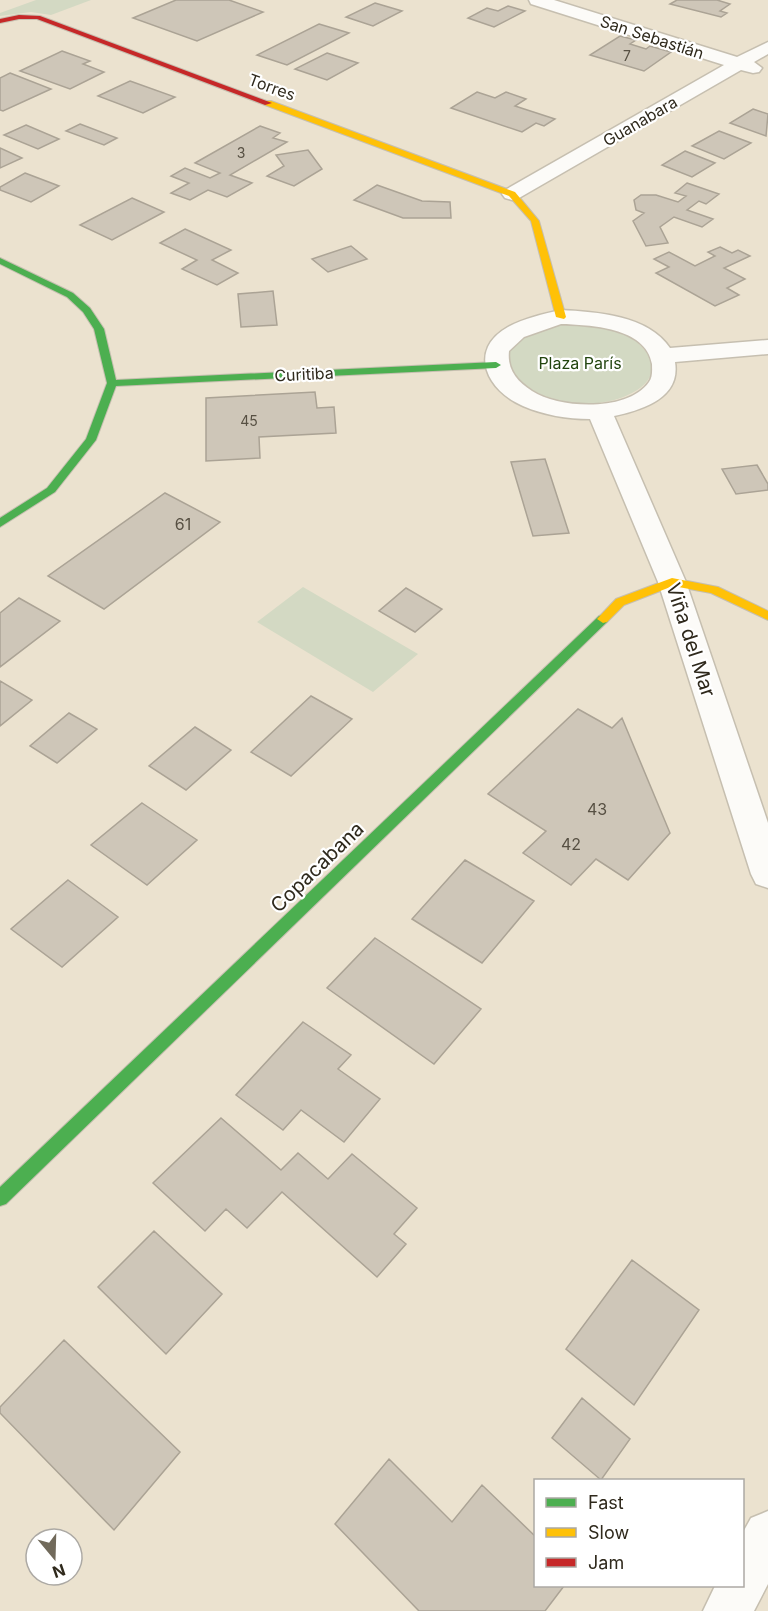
<svg xmlns="http://www.w3.org/2000/svg" width="768" height="1611" viewBox="0 0 768 1611" font-family="Inter,sans-serif">
  <rect width="100%" height="100%" fill="#ebe2cf"/>
  <path fill="#d3d9c3" d="M36,0H91L51,15L31,12L0,16V13Z
    M568,322C583,324 600,324 614,329C644,340 672,372 632,393C604,408 565,406 538,393C519,384 508,373 508,352L529,331Z
    M303,587L418,654L373,692L257,622Z"/>
  <path fill="#cec6b8" stroke="#aba395" stroke-width="1.5" d="M176,0H229L263,12L197,41L133,18Z
    M677,0H717L730,4L720,11L727,13L721,17L670,4Z
    M375,3L402,11L373,26L346,17Z
    M508,6L525,11L494,27L468,18L487,8L498,11Z
    M319,24L349,33L287,65L257,55Z
    M620,36L636,40L630,44L646,49L650,46L671,52L644,71L590,55Z
    M62,51L90,61L83,64L104,72L70,89L20,71Z
    M327,53L358,63L327,80L295,69Z
    M10,73L51,89L3,111L0,110V78Z
    M130,81L175,97L143,113L98,96Z
    M477,92L495,98L506,92L526,99L515,106L555,119L544,126L536,123L522,132L451,108Z
    M753,109L768,114L766,136L730,123Z
    M80,124L117,138L104,145L66,131Z
    M26,125L59,139L38,149L4,135Z
    M260,126L280,133L273,138L287,142L230,175L252,183L227,197L208,190L190,200L171,193L189,183L171,176L185,168L210,178L220,173L195,163Z
    M719,131L751,143L724,159L692,146Z
    M0,148L22,158L0,168Z
    M308,150L322,169L294,186L267,176L284,166L276,155Z
    M685,151L715,163L692,177L662,165Z
    M25,173L59,186L31,202L0,190V187Z
    M687,183L719,194L706,204L699,201L687,210L713,219L702,227L674,217L660,227L668,243L646,246L633,221L644,213L636,210L634,200L641,195H656L678,202L686,196L675,193Z
    M377,185L422,201L450,202L451,218H403L354,200Z
    M132,198L164,212L112,240L80,225Z
    M185,229L231,250L212,260L238,273L217,285L182,269L197,260L160,243Z
    M351,246L367,259L328,272L312,259Z
    M720,247L732,253L738,250L750,256L724,268L745,279L727,288L739,295L715,306L656,273L669,267L654,259L669,252L695,266L715,256L708,252Z
    M273,291L277,325L241,327L238,294Z
    M315,392L317,408L334,407L336,433L259,437L260,458L206,461V398Z
    M545,459L569,533L533,536L511,462Z
    M757,465L768,484V490L736,494L722,469Z
    M165,493L220,522L104,609L48,576Z
    M406,588L442,609L415,632L379,611Z
    M19,598L60,621L0,667V613Z
    M0,681L32,700L0,726Z
    M311,696L352,719L291,776L251,752Z
    M578,709L612,728L622,718L670,833L628,880L596,859L571,885L523,853L546,831L488,794Z
    M69,713L97,729L57,763L30,746Z
    M195,727L231,750L186,790L149,766Z
    M142,803L197,840L147,885L91,845Z
    M465,860L534,901L482,963L412,919Z
    M68,880L118,917L62,967L11,929Z
    M375,938L481,1009L434,1064L327,988Z
    M303,1022L351,1055L338,1069L380,1099L344,1142L301,1110L283,1130L236,1095Z
    M221,1118L281,1170L298,1153L328,1179L352,1154L417,1208L394,1234L406,1244L377,1277L282,1192L247,1228L226,1209L205,1231L153,1183Z
    M154,1231L222,1294L166,1354L98,1287Z
    M632,1260L699,1310L634,1405L566,1349Z
    M64,1340L180,1452L114,1530L0,1413V1407Z
    M582,1398L630,1439L601,1480L552,1438Z
    M389,1459L452,1522L482,1485L536,1537V1586H564L545,1611H419L335,1524Z"/>
  <g fill="none" stroke-linecap="round" stroke-linejoin="round">
    <defs>
      <path id="street" d="M529,0H554L737,57L768,42V54L754,62L762,68L759,72L753,73L741,70L519,198L512,200L505,198L502,194L505,190L724,65L531,4Z
        M561,310C597,312 648,315 670,348L768,340V354L675,362C681,398 642,410 614,416L686,582L768,823V888L756,884L751,874L658,582L590,419C567,419 544,415 523,406C487,391 467,350 508,327C525,318 543,314 561,310ZM561,324C589,325 646,327 652,364C652,369 653,377 649,382C628,412 560,409 532,391C517,381 507,370 509,351L524,337Z
        M768,1511V1584L754,1611H703L715,1586H742V1534L751,1518Z"/>
      <path id="fast" d="M0,258L73,293L90,308L104,329L116,380L496,362L501,365L496,368L116,386L96,440L55,492L0,527V518L47,488L86,439L107,383L94,329L83,312L67,297L0,264Z
        M603,615L609,619L607,622L6,1204L0,1206V1187L599,616Z"/>
      <path id="slow" d="M265,101H271L515,192L539,221L566,317L564,319L556,317L531,221L509,196L265,105Z
        M672,578L718,587L768,611V620L711,593L673,586L624,605L607,622L603,623L597,619L616,599Z"/>
      <path id="jam" d="M19,15L40,16L272,103L265,105L37,19H19L0,23V19Z"/>
    </defs>
    <use href="#street" stroke="#c6bfb0" stroke-width="3"/>
    <use href="#fast" stroke="#c6bfb0" stroke-width="2"/>
    <use href="#slow" stroke="#c6bfb0" stroke-width="2"/>
    <use href="#jam" stroke="#c6bfb0" stroke-width="2"/>
    <use href="#street" fill="#fcfbf8" fill-rule="evenodd"/>
    <use href="#fast" fill="#4caf50" fill-rule="evenodd"/>
    <use href="#slow" fill="#ffc107" fill-rule="evenodd"/>
    <use href="#jam" fill="#c62828" fill-rule="evenodd"/>
  </g>
  <g text-anchor="middle" dominant-baseline="central" stroke-width="4.5" stroke-linejoin="round" paint-order="stroke">
    <g font-size="14" fill="#575043">
      <text x="627" y="55">7</text>
      <text x="241" y="152">3</text>
      <text x="249" y="420">45</text>
    </g>
    <g font-size="16" fill="#2f291c" stroke="#fff">
      <text transform="translate(652 37) rotate(18)">San Sebastián</text>
      <text transform="translate(272 87) rotate(20)">Torres</text>
      <text transform="translate(640 121) rotate(-30)">Guanabara</text>
      <text transform="translate(304 374) rotate(-3)">Curitiba</text>
    </g>
    <g font-size="16" fill="#22450f" stroke="#fff">
      <text x="580" y="363">Plaza París</text>
    </g>
    <g font-size="16" fill="#575043">
      <text x="183" y="524">61</text>
      <text x="597" y="809">43</text>
      <text x="571" y="844">42</text>
    </g>
    <g font-size="20" fill="#2f291c" stroke="#fff">
      <text transform="translate(691 640) rotate(72)">Viña del Mar</text>
      <text transform="translate(317 867) rotate(-44)">Copacabana</text>
    </g>
  </g>
  <rect x="534" y="1479" width="210" height="108" fill="#ffffff" stroke="#aca9a4" stroke-width="1.5"/>
  <rect x="546" y="1498" width="30" height="9" fill="#4caf50" stroke="#aca9a4" stroke-width="1.5"/>
  <text x="588" y="1509" font-size="18" fill="#2f291c">Fast</text>
  <rect x="546" y="1528" width="30" height="9" fill="#ffc107" stroke="#aca9a4" stroke-width="1.5"/>
  <text x="588" y="1539" font-size="18" fill="#2f291c">Slow</text>
  <rect x="546" y="1558" width="30" height="9" fill="#c62828" stroke="#aca9a4" stroke-width="1.5"/>
  <text x="588" y="1569" font-size="18" fill="#2f291c">Jam</text>
  <g transform="translate(54 1557) rotate(161)"><circle r="28" fill="#ffffff" stroke="#aca9a4" stroke-width="1.5"/>
  <path d="M0-4.5L10 22L0 15L-10 22Z" fill="#716a5b"/>
  <text y="-9" font-size="16" font-weight="bold" text-anchor="middle" fill="#2f291c">N</text>
  </g>
</svg>
